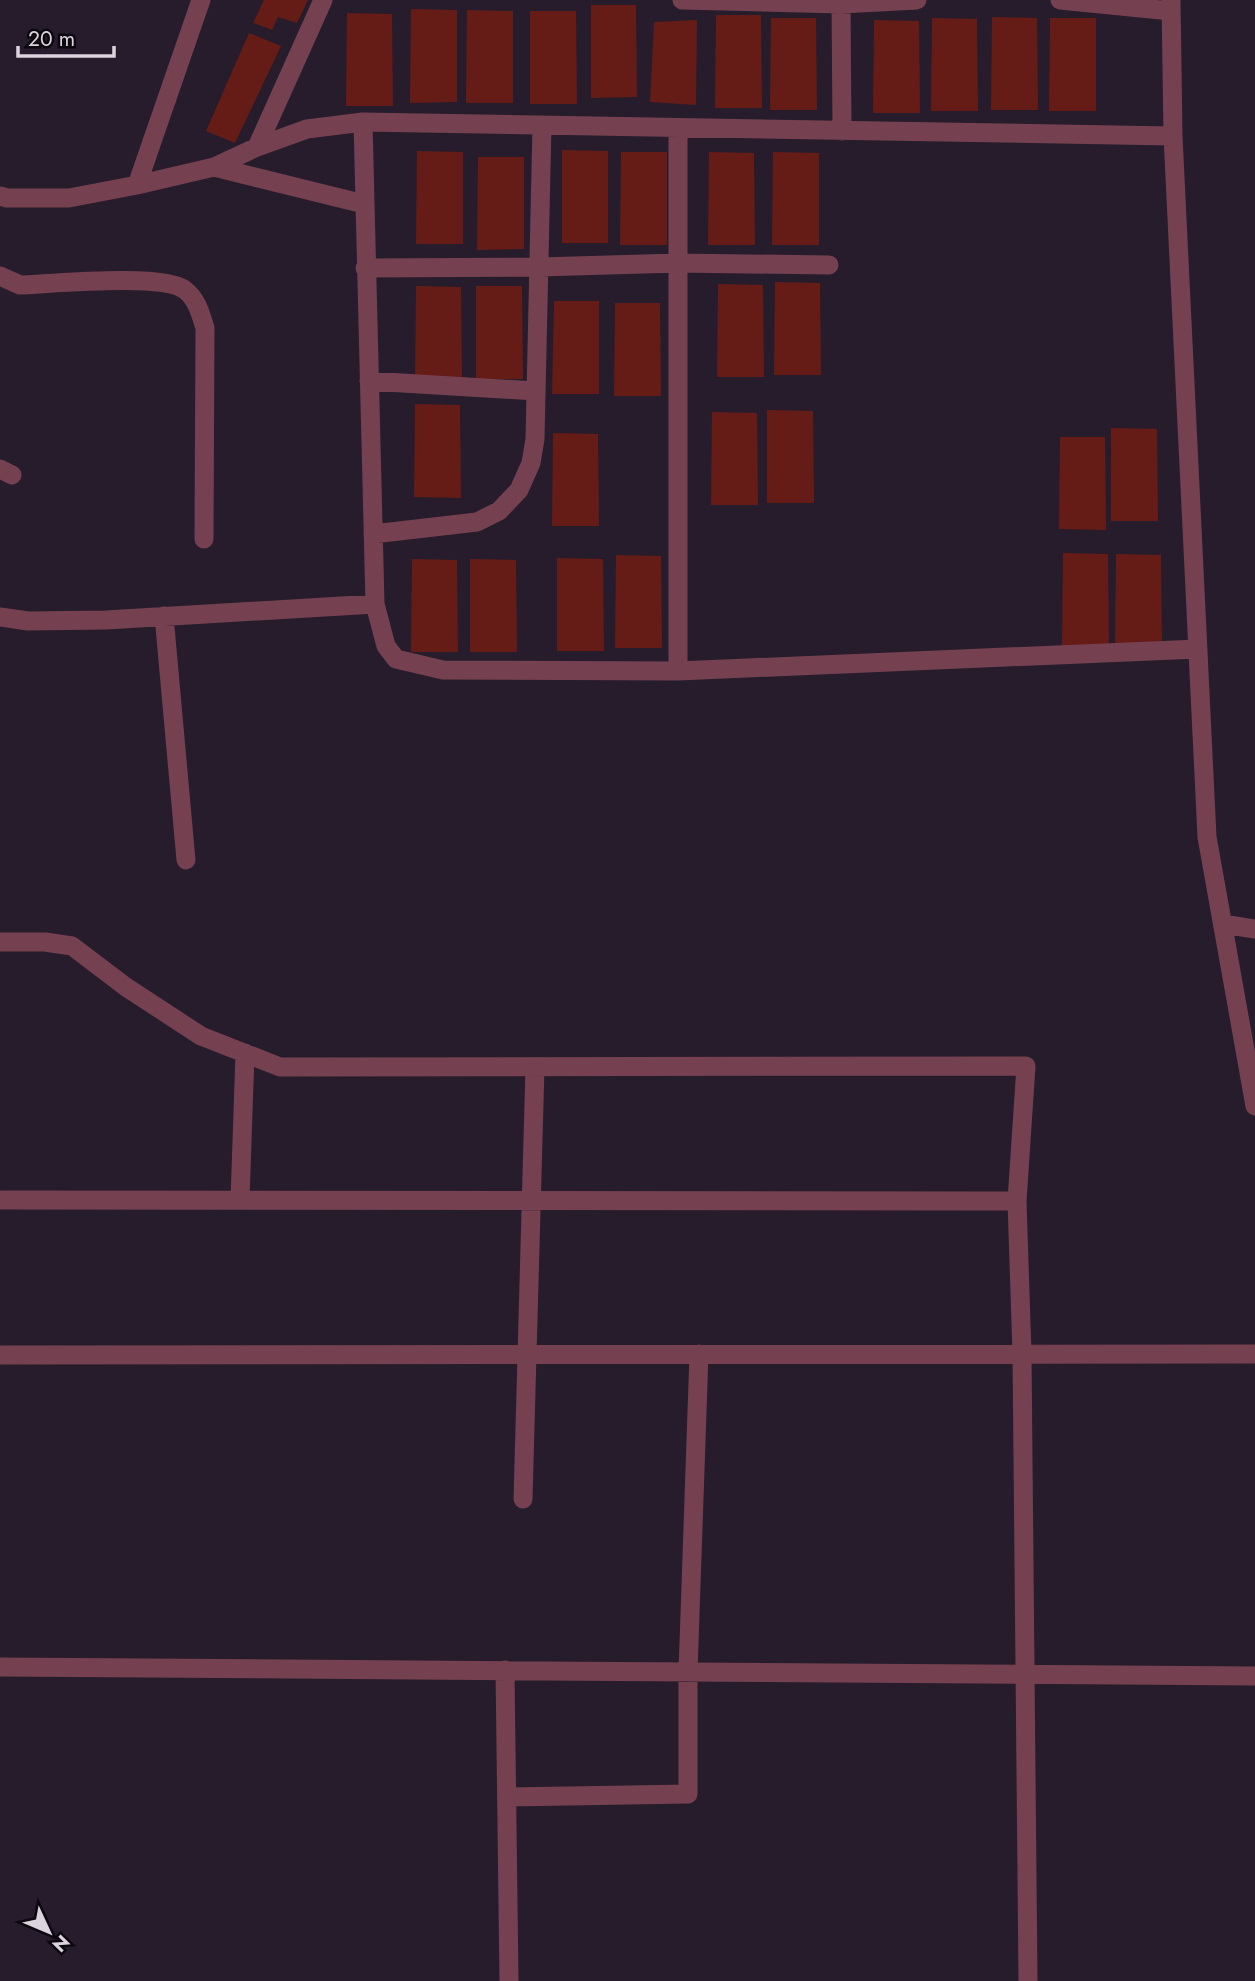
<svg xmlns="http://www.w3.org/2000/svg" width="1255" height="1981" viewBox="0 0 1255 1981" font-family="Jost,sans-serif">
  <rect width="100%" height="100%" fill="#271c2b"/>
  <path fill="#651c17" d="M264,0H308L297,23L278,17L272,30L253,23Z
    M591,5H636L637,97L591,98Z
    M411,9L457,10V102L410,103Z
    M467,10L513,11V103H466Z
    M530,11H576L577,104H530Z
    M347,13L392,14L393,106H346Z
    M716,15H761L762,108H715Z
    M992,17L1037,18L1038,110H991Z
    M771,18H816L817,110H770Z
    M932,18L977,19L978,111H931Z
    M1050,18H1096V111H1049Z
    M697,20L696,105L650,102L654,22Z
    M874,20L919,21L920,113H873Z
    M249,33L281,46L235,143L206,131Z
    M562,150L608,151V243H562Z
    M417,151L463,152V244H416Z
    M621,152H667V245H620Z
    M709,152L754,153L755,245H708Z
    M773,152L819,153V245H772Z
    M478,157H524V249L477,250Z
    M775,282L820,283L821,375H774Z
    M718,284L763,285L764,377H717Z
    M416,286L461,287L462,379H415Z
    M476,286H522L523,379H476Z
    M554,301H599V394H552Z
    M615,303H660L661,396H614Z
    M415,404L460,405L461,498L414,497Z
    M767,410L813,411L814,503H767Z
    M712,412L757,413L758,505H711Z
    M1111,428L1157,429L1158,521H1111Z
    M553,433L598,434L599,526H552Z
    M1060,437H1105L1106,530L1059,529Z
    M1063,553L1108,554L1109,646H1062Z
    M1116,554L1161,555L1162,647H1115Z
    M616,555L661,556L662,648H615Z
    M557,558L603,559L604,651H557Z
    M412,559L457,560L458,652H411Z
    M470,559L516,560L517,652H470Z"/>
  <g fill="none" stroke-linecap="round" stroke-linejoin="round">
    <path stroke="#754150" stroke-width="19" d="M201,0L137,185L214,167L257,147L307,129L363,122L1173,136L1171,0
      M682,0L841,4L917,0
      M841,0L842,131
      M1060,0L1171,11
      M363,122L375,604L386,646L396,659L443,670L678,671L1198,649
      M678,128V671
      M1173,136L1207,837L1255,1106
      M257,147L323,0
      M214,167L364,204
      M0,196L7,198H69L137,185
      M365,268L539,267L678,263L829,265
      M0,276L20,285C51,284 164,273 185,290C197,299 201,315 205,328L204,539
      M369,381L536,391
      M0,469L12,475
      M373,534L477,522L499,511L519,490L531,463L535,439L542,125
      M164,616L186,860
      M0,617L28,621L106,620L375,604
      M1223,924L1255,929
      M0,942H45L72,946L126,987L201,1036L280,1067L1026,1066L1017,1201L1022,1354L1028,1981
      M0,1200L1017,1201
      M240,1200L245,1053
      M0,1355L1255,1354
      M523,1499L535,1067
      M0,1667L1255,1676
      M505,1670L509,1981
      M507,1797L688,1794V1672L699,1354"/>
  </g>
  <g transform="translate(49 1932) rotate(134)" stroke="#0d080f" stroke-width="5" paint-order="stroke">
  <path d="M0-5L12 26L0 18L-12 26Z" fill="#dbd3dd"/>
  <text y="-10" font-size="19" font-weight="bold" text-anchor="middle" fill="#dbd3dd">N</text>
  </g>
  <path d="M18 46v10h96v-10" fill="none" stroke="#dbd3dd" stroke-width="3.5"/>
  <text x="28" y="46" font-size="21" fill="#dbd3dd" stroke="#0d080f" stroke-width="5" paint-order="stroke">20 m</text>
</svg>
